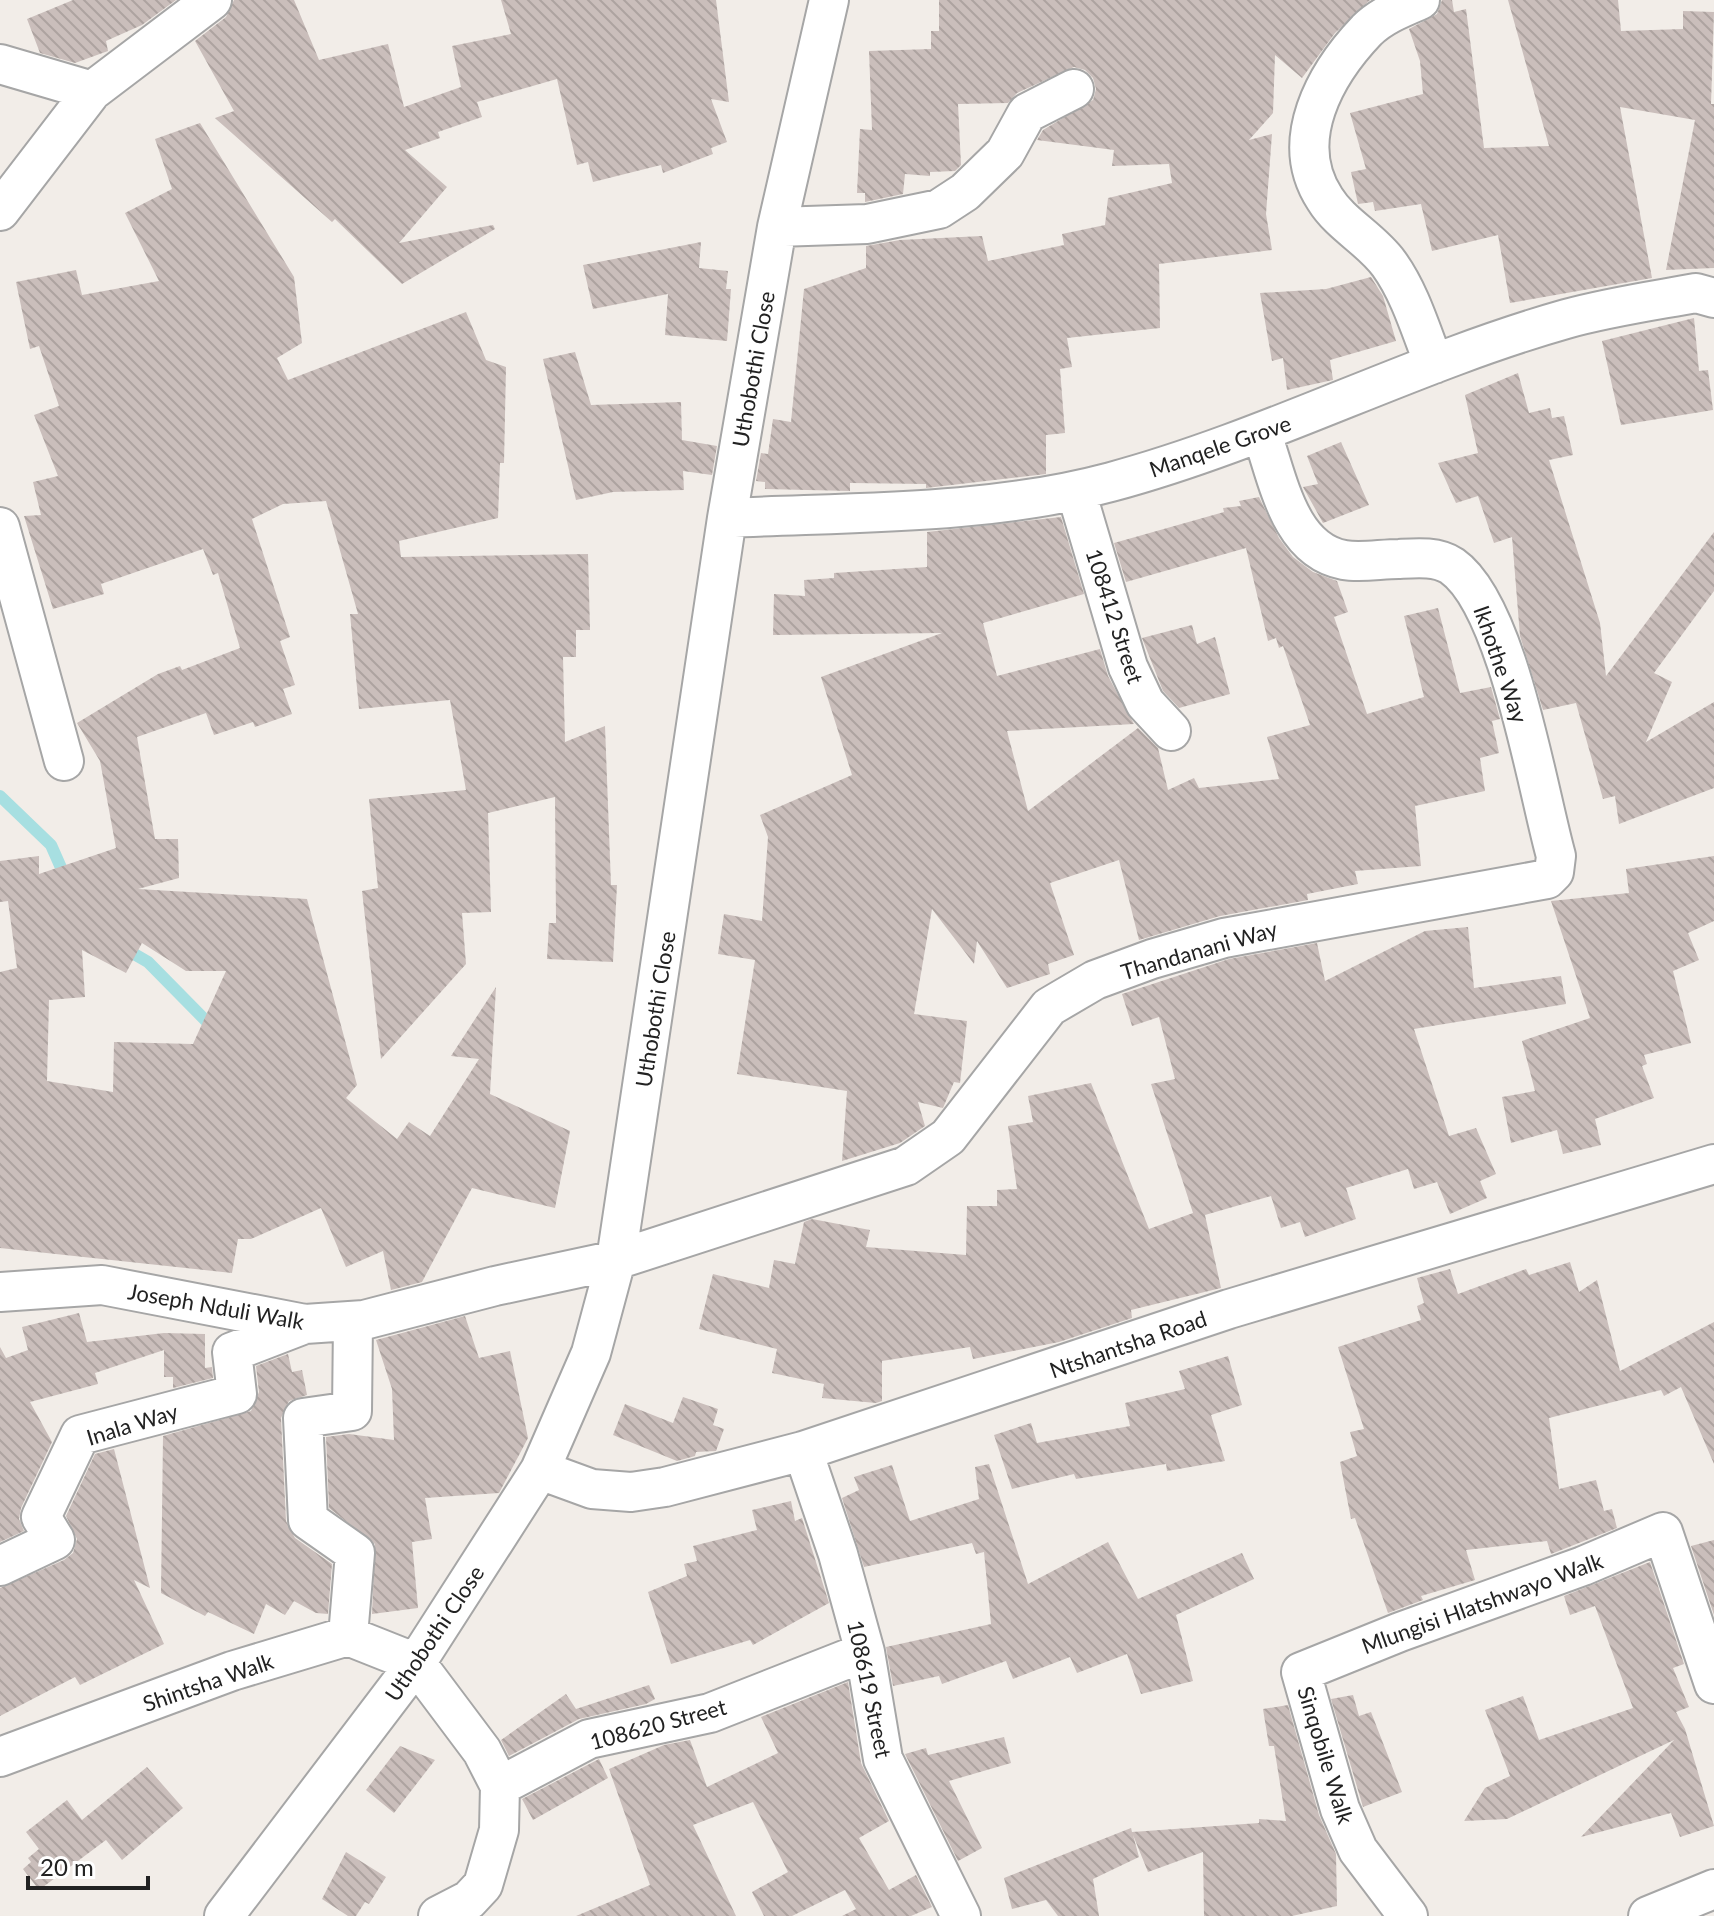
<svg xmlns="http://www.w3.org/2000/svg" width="1714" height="1916" viewBox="0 0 1714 1916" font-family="Lato,sans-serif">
  <defs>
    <pattern id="building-back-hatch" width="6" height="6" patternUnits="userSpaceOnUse" patternTransform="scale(2)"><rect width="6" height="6" fill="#cabebb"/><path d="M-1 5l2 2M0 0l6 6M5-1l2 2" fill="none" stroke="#ada3a0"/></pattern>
  </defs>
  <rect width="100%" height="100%" fill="#f2ede8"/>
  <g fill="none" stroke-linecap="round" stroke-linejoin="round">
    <path stroke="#a7dfe1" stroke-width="12" d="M0,796L51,845L66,879
      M122,947L148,962L215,1030"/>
  </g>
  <path fill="url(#building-back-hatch)" fill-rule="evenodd" d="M73,0H176L142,25L106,41L108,51L75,63L40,53L27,19Z
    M234,0H294L319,60L388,44L404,107L461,87L452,46L511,34L501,0H716L729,102L711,99L727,142L711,148L713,154L663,173L661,165L593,182L588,162L577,165L557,79L477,102L482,117L438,132L440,138L405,150L447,187L399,243L493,225L495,229L402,284L335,219L332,222L215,118L234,111L195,41L226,17Z
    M939,0H1370L1335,33L1302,78L1275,55L1273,113L1249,140L1272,134L1266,214L1272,250L1159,264L1160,328L1067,338L1072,367L1060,369L1065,433L1046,435V474L926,488V484L850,483V491L765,489V482L756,481L761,453L768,454L773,419L791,422L804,289L866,268V246L900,240L982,236L988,261L1064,245L1062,234L1105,225L1108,198L1172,183L1169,164L1112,166L1114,150L1037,140L1043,130L1093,100L1096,89L1093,78L1085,70L1074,67L1017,93L1008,103L958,104L961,165L955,171L930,172V176L905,174L903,194L865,202V193H857L860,129L872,130L869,51L931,49V31H939Z
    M1442,0H1452L1454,12L1466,9L1484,148L1549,146L1508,0H1618L1621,31L1683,29V11L1714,12L1711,104H1714V268L1666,270L1695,120L1620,107L1652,278L1510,303L1498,235L1432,251L1421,204L1375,211L1373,202L1358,204L1351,172L1366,169L1350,113L1423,94L1420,61L1409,29L1437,14Z
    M200,123L294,277L302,343L277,358L288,380L466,312L486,360L506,367L504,463H500L498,518L399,541L401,557L588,554L590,630H576V657H563L565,742L605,726L611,885H617L613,962L547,959L549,923H556L555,797L488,813L491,912L462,913L466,964L381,1059L362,891L378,888L369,799L466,790L450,700L359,709L350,614H358L326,501L283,504L252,519L290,637L280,641L295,685L283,689L292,714L255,727L253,722L214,735L206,713L137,737L155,839H178L179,878L138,889L307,899L357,1085L346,1098L397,1139L409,1122L430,1136L479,1059L451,1056L496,987L490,1094L570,1131L555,1208L472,1188L422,1282L391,1290L383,1251L346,1267L321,1208L251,1239H238L232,1273L0,1248V972L17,968L8,901L0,902V861L39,856V874L116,848L100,761L77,723L158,674L180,666L182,670L240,648L218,573L213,575L203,549L101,584L104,594L53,609L24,516L41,515L33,482L58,476L34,415L59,406L39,346L30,349L16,282L76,270L82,295L159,281L125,213L172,189L155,139ZM142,943L186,971H226L193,1044L114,1042L113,1092L47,1081L49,1000L85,997L82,950L126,973Z
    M701,242L699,268L728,271L726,289H731L727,341L665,335L668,294L593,309L583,265Z
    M1371,277L1383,296L1396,341L1330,360L1333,380L1287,390L1283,358L1272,361L1260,293L1326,289Z
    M1694,318L1699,371L1708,370L1713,410L1621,425L1602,341Z
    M575,352L591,405L681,402L682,440L717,446L712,475L683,471L684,490L613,492L576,500L543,359Z
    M1518,373L1529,413L1550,408L1552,418L1564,416L1573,455L1549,460L1600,623L1606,676L1714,532V591L1654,673L1672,682L1646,742L1714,702V788L1619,824L1615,796L1603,799L1576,703L1543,710L1520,636L1512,537L1494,543L1478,496L1456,503L1438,463L1478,453L1465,395Z
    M1341,442L1369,505L1323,523L1303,487L1318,484L1307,456Z
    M1259,497L1279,538L1293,557L1313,572L1337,581L1348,612L1334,617L1367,714L1424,697L1404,616L1438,608L1460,693L1491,687L1500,719L1492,721L1499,753L1480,758L1485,791L1415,806L1421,866L1355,871L1358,884L1307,894L1308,900L1220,916L1139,940L1119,860L1050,883L1074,955L1048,964L1050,974L1007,988L977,941L974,964L932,909L914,1014L967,1021L960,1083L954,1082L943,1108L918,1102L925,1126L900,1143L842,1161L847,1091L737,1074L755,960L718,954L724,914L762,921L768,837L760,815L852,775L821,677L942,633L773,635L774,594L805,596L804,580L834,578V573L927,567V532L1061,517L1084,594L983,623L997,676L1100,649L1108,676L1134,724L1007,731L1028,811L1138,728L1158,748L1168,790L1194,778L1199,788L1279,779L1267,737L1310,725L1283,646L1279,648L1276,638L1268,641L1246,548L1126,582L1114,543L1224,512L1223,508L1241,506L1239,501Z
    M1192,625L1197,644L1215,637L1230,694L1179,708L1163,691L1142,638Z
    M1714,856V921L1688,933L1699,960L1673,971L1691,1043L1644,1055L1647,1064L1642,1066L1654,1098L1595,1119L1601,1145L1563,1154L1557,1130L1511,1143L1502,1097L1535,1091L1522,1041L1590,1018L1551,901L1629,893L1626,869Z
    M1468,927L1474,988L1561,976L1566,1004L1414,1029L1449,1136L1476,1128L1496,1174L1480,1181L1487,1198L1450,1214L1437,1182L1414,1189L1408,1169L1346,1188L1356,1219L1305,1237L1300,1222L1281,1228L1271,1196L1205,1215L1221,1288L1131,1310L1132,1318L1059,1342L973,1359L970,1347L882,1361V1401L876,1403L822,1398L824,1384L772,1373L777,1349L699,1329L713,1274L769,1288L774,1260L795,1264L804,1222L812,1219L870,1230L866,1247L966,1255L967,1206H997V1190L1017,1189L1008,1126L1033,1122L1028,1096L1091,1083L1149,1229L1193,1213L1151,1084L1175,1079L1159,1017L1132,1026L1122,994L1229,959L1317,943L1325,981L1425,931Z
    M1570,1262L1579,1292L1597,1280L1620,1371L1714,1322V1464L1681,1387L1664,1396L1661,1390L1549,1418L1559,1489L1596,1480L1604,1511L1612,1509L1617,1528L1551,1554L1547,1541L1466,1550L1475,1580L1421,1596L1423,1600L1388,1613L1355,1518L1351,1519L1340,1462L1357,1456L1350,1432L1364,1429L1338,1347L1421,1320L1417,1306L1424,1303L1417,1278L1450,1269L1458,1294L1526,1269L1529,1275Z
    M79,1313L87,1342L164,1333L205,1334V1368L212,1367L213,1378L173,1388V1377H164V1350L95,1373L98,1384L30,1402L52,1442L21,1508L19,1519L24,1531L0,1542V1347L6,1358L28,1350L22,1327Z
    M465,1316L479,1358L510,1351L528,1438L499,1493L425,1498L432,1539L412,1542L418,1608L372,1614L375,1544L329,1508L326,1437L349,1434L394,1440L392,1389L376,1340Z
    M288,1354L292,1372L302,1370L307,1395L289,1401L281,1418L286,1521L295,1538L332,1564L328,1614L316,1613L294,1601L285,1615L266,1604L254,1634L208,1612L205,1616L161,1593L163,1436L251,1411L259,1392L256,1366Z
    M1228,1356L1242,1405L1211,1415L1225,1461L1167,1471L1166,1464L1076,1479L1074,1474L1012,1489L994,1435L1031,1423L1037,1443L1130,1426L1125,1403L1185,1389L1179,1371Z
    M683,1397L718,1409L713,1425L724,1429L716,1451L696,1452L695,1456L677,1461L613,1435L625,1404L673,1423Z
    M114,1449L150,1588L134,1580L164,1644L80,1685L75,1677L0,1716V1588L64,1560L73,1553L77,1539L66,1516L95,1454Z
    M989,1464L1028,1584L1108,1542L1138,1599L1242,1553L1254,1579L1176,1615L1193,1681L1141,1694L1127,1654L1077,1673L1070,1657L1013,1679L1006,1661L942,1684L939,1676L893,1686L886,1647L991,1624L984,1552L976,1554L972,1543L864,1567L842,1498L859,1490L854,1477L892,1465L910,1521L979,1499L975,1467Z
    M791,1501L795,1521L802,1518L829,1603L753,1645L750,1640L671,1664L648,1592L687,1576L684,1564L697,1561L693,1546L757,1530L752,1510Z
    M1714,1540V1615L1691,1546Z
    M1650,1562L1684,1664L1673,1668L1689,1707L1676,1712L1685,1729L1714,1826L1680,1837L1671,1813L1581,1837L1674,1740L1507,1819L1464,1821L1485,1788L1510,1776L1485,1710L1523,1696L1539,1740L1633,1708L1595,1606L1570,1615L1564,1596Z
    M848,1682L861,1763L889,1821L859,1838L889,1890L916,1875L932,1907L911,1916H842L856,1909L845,1890L792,1916H764L752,1892L788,1872L753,1802L693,1825L736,1916H576L650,1885L609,1769L664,1745L690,1740L707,1787L778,1753L761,1717Z
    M649,1685L655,1699L646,1704L579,1719L509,1756L501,1740L566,1694L576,1709Z
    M1353,1695L1359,1716L1371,1712L1402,1792L1363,1807L1331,1699Z
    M1288,1705L1319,1815L1336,1854L1337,1906L1292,1916H1204L1203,1852L1148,1872L1133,1835L1139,1857L1093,1879L1099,1916H1058L1046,1900L1012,1909L1004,1878L1131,1828L1132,1832L1259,1823V1819L1286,1821L1274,1746H1269L1263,1709Z
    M1004,1737L1011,1763L949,1781L982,1848L958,1861L905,1754L926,1748L928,1755Z
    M400,1746L435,1760L394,1813L366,1790Z
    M599,1759L608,1778L533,1820L522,1799Z
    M147,1767L183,1808L122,1860L106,1840L39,1890L23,1869L31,1862L28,1858L39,1849L26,1832L67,1800L82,1820Z
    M346,1852L386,1877L369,1904L365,1902L356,1916H348L322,1899Z"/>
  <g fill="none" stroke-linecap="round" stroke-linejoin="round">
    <defs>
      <path id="minor" d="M1420,0C1401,8 1381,16 1367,30C1325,74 1287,141 1325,199C1341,225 1371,239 1389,264C1410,293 1421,331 1434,364
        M0,64L92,91
        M0,211L92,91L212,0
        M777,227L867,224L939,209L965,192L1005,153L1027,113L1074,89
        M1076,491L1128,667L1145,703L1171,731
        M727,518C854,512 988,515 1111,482C1267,440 1411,363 1566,319C1609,307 1652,301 1696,293L1714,298
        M0,527L64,761
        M0,1292L102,1285L305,1324L364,1320L495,1286L616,1260L906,1166L948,1137L1049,1007L1095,980L1152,959L1224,938L1547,879L1554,872L1556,856C1537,788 1508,605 1452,566C1437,556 1416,558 1399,559C1381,559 1361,563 1344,560C1289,550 1278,479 1262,434
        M803,1451L838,1554L865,1652L883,1759L961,1916
        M540,1470L592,1489L631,1492L665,1487L803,1451L1229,1309L1714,1164
        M0,1566L55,1540L41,1517L80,1435L237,1394L232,1352L305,1324
        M348,1636L355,1553L308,1520L303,1418L352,1411L353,1322
        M0,1757L232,1671L348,1636L416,1663L482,1751L500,1786L499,1830L483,1885L469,1900L438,1916
        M500,1786L589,1739L710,1713L865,1652
        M224,1916L416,1663L540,1470L591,1353L616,1260L727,518L777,227L829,0
        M1408,1916L1358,1850L1340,1809L1301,1672L1400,1632L1583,1566L1663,1532L1714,1684
        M1648,1916L1714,1889"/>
    </defs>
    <use href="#minor" stroke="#a6a6a6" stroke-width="42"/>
    <use href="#minor" stroke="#fff" stroke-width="38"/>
  </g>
  <g text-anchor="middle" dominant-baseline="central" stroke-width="7" stroke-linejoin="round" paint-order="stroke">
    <g font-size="22" fill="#222" stroke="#fff">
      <text transform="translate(753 369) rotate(-80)">Uthobothi Close</text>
      <text transform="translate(1220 446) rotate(-19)">Manqele Grove</text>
      <text transform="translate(1115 616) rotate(72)">108412 Street</text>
      <text transform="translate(1501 664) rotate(71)">Ikhothe Way</text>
      <text transform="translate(1199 950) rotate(-16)">Thandanani Way</text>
      <text transform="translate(655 1009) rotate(-81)">Uthobothi Close</text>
      <text transform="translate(216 1306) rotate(10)">Joseph Nduli Walk</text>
      <text transform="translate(1128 1344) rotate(-19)">Ntshantsha Road</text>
      <text transform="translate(132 1424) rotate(-17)">Inala Way</text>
      <text transform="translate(1482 1603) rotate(-20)">Mlungisi Hlatshwayo Walk</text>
      <text transform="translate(434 1633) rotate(-56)">Uthobothi Close</text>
      <text transform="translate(208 1682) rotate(-19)">Shintsha Walk</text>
      <text transform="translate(870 1689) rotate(78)">108619 Street</text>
      <text transform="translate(658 1724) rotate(-15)">108620 Street</text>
      <text transform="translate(1326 1755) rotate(73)">Sinqobile Walk</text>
    </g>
  </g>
  <path d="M28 1876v12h120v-12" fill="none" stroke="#222222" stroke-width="4"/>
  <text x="40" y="1876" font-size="24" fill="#222222" stroke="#ffffff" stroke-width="6" paint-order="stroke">20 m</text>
</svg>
